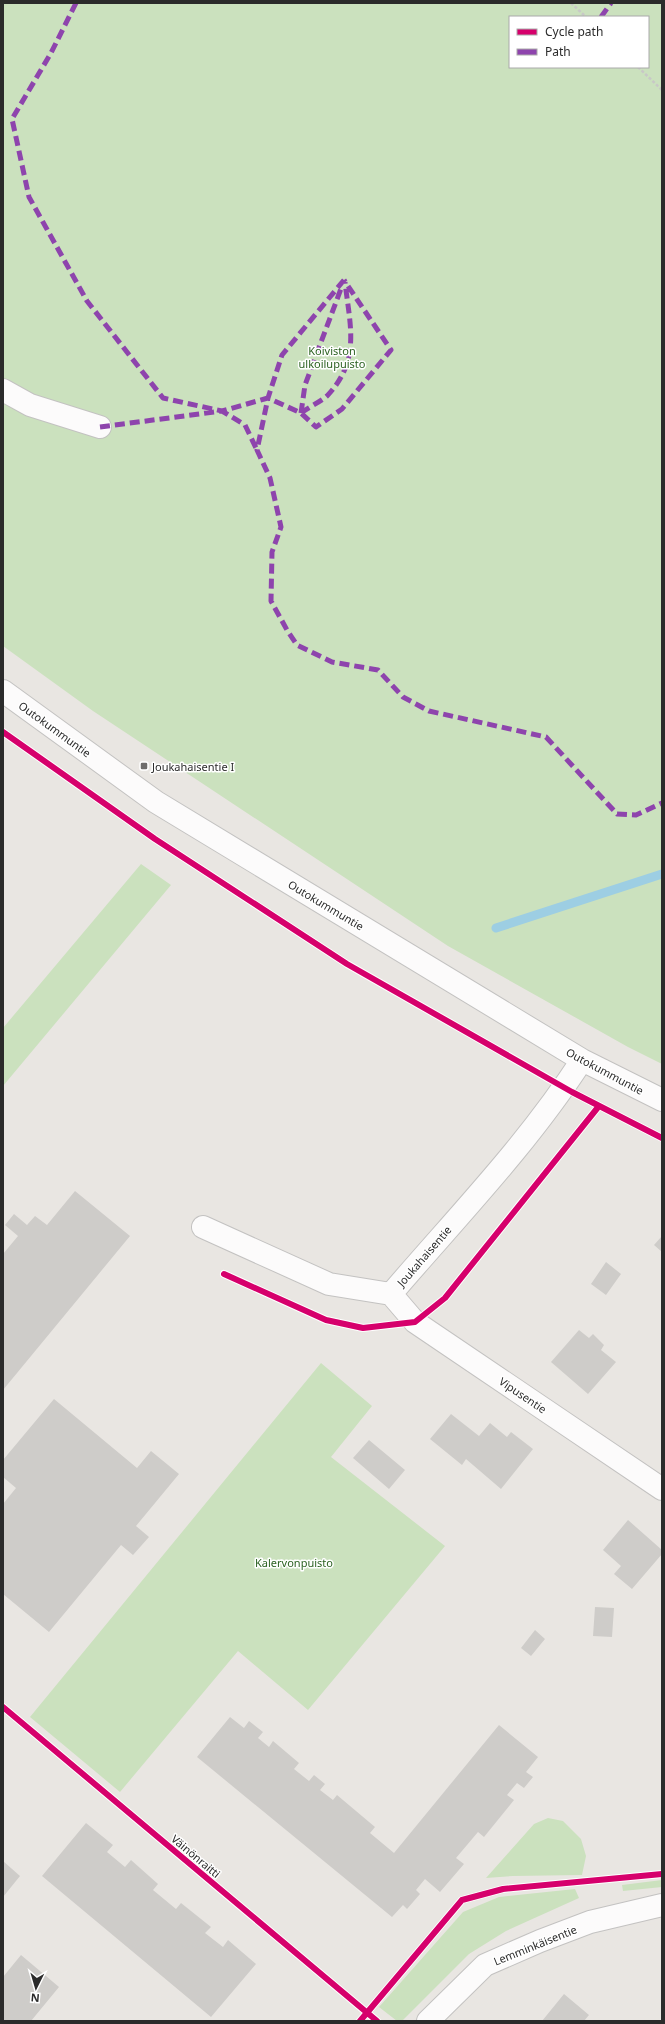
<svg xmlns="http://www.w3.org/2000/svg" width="665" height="2024" viewBox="0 0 665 2024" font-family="'Noto Sans',sans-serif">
  <rect width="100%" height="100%" fill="#e9e6e2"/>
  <path fill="#cbe1be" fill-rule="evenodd" d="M3,3H662V1064L628,1047L448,946L93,711L3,646ZM510,17H648V67H510Z
    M141,864L171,885L3,1086V1028Z
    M321,1363L372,1406L331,1457L445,1546L308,1710L238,1651L120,1792L30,1717Z
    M548,1818L563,1821L581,1839L586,1856L582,1875L513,1876L486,1878L534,1824Z
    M662,1880V1887L623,1891L622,1885Z
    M575,1889L579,1898L506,1931L469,1954L402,2021H397L379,2007L463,1912L499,1897Z"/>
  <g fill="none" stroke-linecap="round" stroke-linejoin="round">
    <path stroke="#9dcee3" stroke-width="9" d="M496,928L662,874"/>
  </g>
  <path fill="#ceccc9" d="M75,1191L130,1236L3,1390V1254L18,1236L5,1225L14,1214L27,1225L35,1216L47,1225Z
    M662,1236V1252L654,1245Z
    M606,1262L621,1274L606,1295L591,1284Z
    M579,1330L589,1338L593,1334L604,1345L601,1350L616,1362L588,1394L551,1362Z
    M54,1399L137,1468L151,1451L179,1474L136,1526L149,1537L133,1555L121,1545L49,1632L3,1594V1504L16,1488L3,1477V1460Z
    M451,1414L479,1436L490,1423L507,1437L511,1432L533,1449L501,1489L466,1459L462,1465L430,1439Z
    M369,1440L405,1470L389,1489L353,1458Z
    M628,1520L662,1550V1554L632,1589L614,1574L621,1566L603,1550Z
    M595,1607L614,1608L612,1637L593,1636Z
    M535,1630L545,1639L531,1656L521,1648Z
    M230,1717L244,1728L249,1721L263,1732L258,1738L269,1747L273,1741L299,1763L294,1769L309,1781L314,1775L325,1784L320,1790L333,1800L337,1795L375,1827L370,1833L394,1853L499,1725L538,1757L526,1772L533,1777L524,1788L517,1783L507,1795L514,1800L484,1837L478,1832L456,1858L464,1864L440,1892L425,1879L416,1890L420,1894L407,1909L403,1905L392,1917L197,1757Z
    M86,1823L113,1845L107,1852L125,1867L131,1860L158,1884L153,1890L176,1909L181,1903L211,1927L205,1933L223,1947L228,1940L256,1964L211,2017L42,1876Z
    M3,1861L20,1876L3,1897Z
    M21,1955L59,1987L31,2021H3V1977Z
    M564,1994L589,2015L584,2021H542Z"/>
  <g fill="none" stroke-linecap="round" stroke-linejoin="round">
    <defs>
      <path id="minor" d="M3,390L30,405L100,427
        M3,691L156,802L582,1060L662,1100
        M203,1227L329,1284L391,1294C456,1218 527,1145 582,1060
        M391,1294L415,1322L662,1489
        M428,2021L485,1965L540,1941L590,1922L662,1905"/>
    </defs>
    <use href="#minor" stroke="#c3c2c1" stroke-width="24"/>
    <path stroke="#c8c8c7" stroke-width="2.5" stroke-dasharray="3 2" stroke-linecap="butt" d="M571,3L586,17
      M638,67L662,90"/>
    <use href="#minor" stroke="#fcfbfb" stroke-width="22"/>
    <path stroke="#8e44ad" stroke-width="5" stroke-dasharray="10 5" stroke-linecap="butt" d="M76,3L51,53L12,119L29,197L87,301L163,398L222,411L268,398L301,413L316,427L342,409L391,350L344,280
      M601,17L611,3
      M344,280L282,355L268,398L257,450L270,478L281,527L272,552L271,601L287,630L297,645L332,662L378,670L403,697L429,711L546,737L617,814L636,815L662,803
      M301,413C309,407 320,402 327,396C361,360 350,326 345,282
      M301,413L305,385L342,286
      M100,427L222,411L245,425L257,450"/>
    <defs>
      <path id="cycleway" d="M3,732L155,839L347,964L572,1092L662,1138
        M224,1274L326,1320L363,1328L415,1322L445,1298L599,1106
        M3,1707L377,2021
        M360,2021L462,1900L503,1889L662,1874"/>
    </defs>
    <use href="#cycleway" stroke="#fff" stroke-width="8"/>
    <use href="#cycleway" stroke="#d6006c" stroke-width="6"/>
  </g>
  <rect fill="#6e6c6b" stroke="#fff" stroke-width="1.5" x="140" y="762" width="8" height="8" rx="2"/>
  <g text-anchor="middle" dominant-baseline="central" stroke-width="3" stroke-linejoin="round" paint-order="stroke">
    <g font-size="11" fill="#2c6222" stroke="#fff">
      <text x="332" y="350">Koiviston<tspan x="332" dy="13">ulkoilupuisto</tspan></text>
      <text x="294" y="1562">Kalervonpuisto</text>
    </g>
    <g font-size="11" fill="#2b2b2b" stroke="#fff">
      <text transform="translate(55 729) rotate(36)">Outokummuntie</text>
      <text transform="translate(326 905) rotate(31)">Outokummuntie</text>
      <text transform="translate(605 1071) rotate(28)">Outokummuntie</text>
      <text transform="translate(424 1256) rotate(-49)">Joukahaisentie</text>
      <text transform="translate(523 1395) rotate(34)">Vipusentie</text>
      <text transform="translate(196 1856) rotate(40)">Väinönraitti</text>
      <text transform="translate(535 1945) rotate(-22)">Lemminkäisentie</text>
    </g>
    <g font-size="11" fill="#2b2b2b" stroke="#fff" text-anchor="start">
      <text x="152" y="766">Joukahaisentie I</text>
    </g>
  </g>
  <rect width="665" height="2024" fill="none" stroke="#2b2b2b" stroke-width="8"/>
  <rect x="509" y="16" width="140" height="52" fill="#ffffff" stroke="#aaaaaa"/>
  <rect x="517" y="29" width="20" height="6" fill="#d6006c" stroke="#aaaaaa"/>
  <text x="545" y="36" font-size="12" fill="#2b2b2b">Cycle path</text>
  <rect x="517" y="49" width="20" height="6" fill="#8e44ad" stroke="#aaaaaa"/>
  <text x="545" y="56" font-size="12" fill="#2b2b2b">Path</text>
  <g transform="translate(36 1988) rotate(185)" stroke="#ffffff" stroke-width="3" paint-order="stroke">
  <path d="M0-3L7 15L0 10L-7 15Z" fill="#2b2b2b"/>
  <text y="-6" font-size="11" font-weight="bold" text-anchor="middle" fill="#2b2b2b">N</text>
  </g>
</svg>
